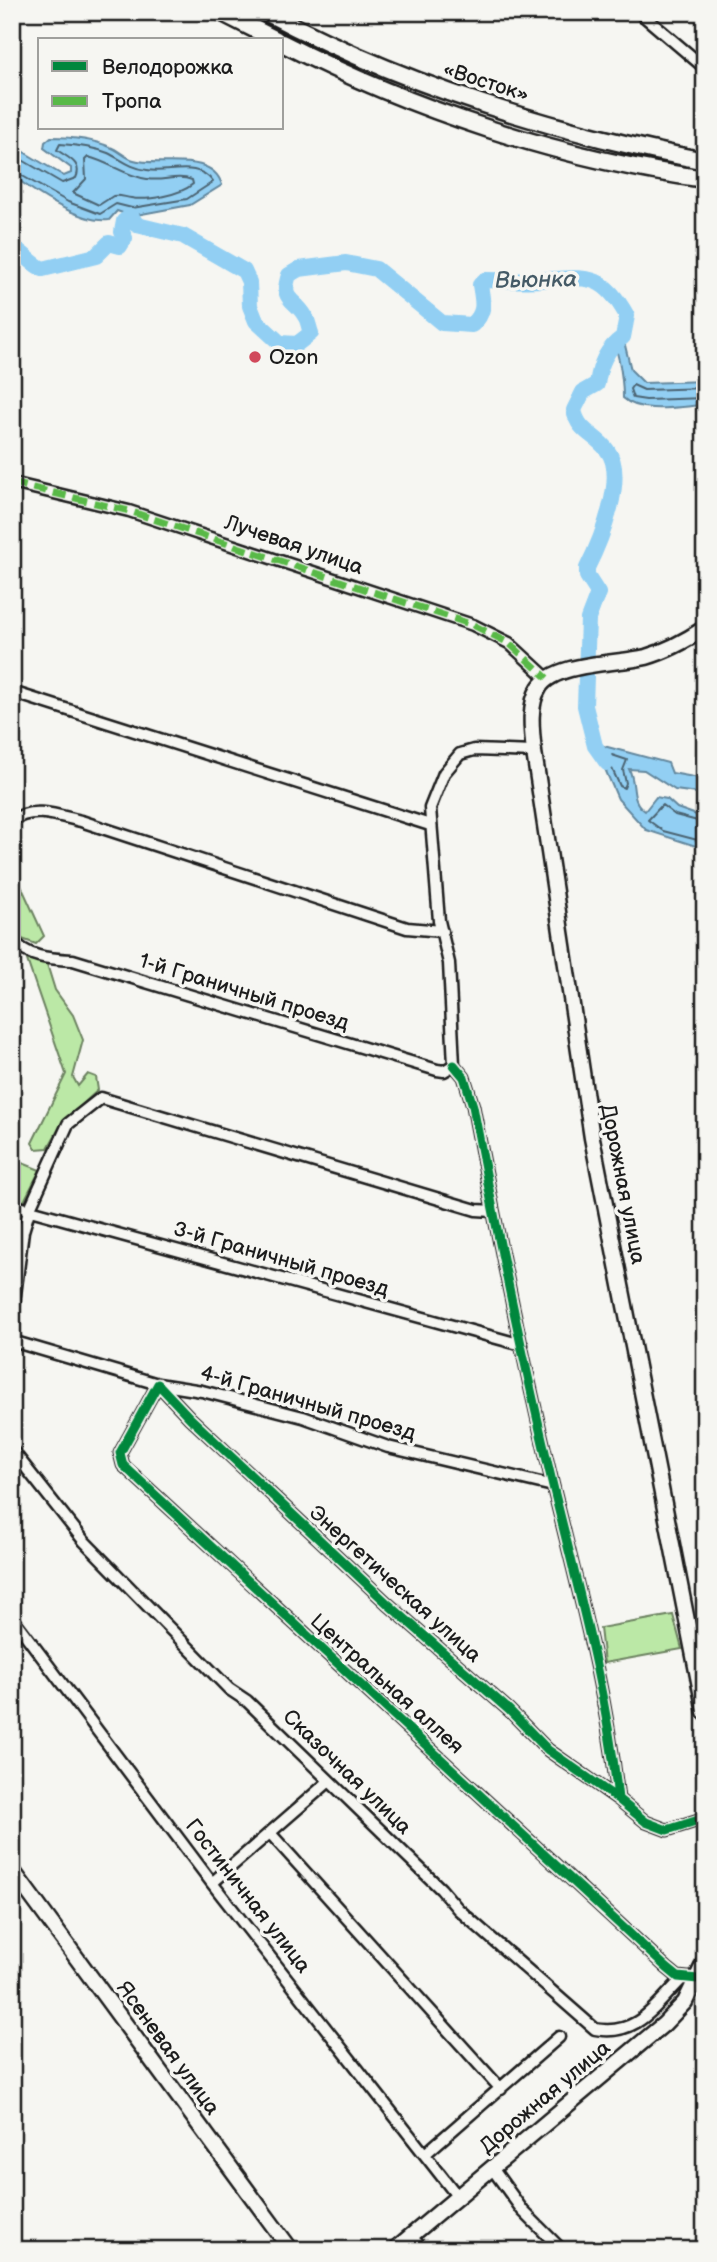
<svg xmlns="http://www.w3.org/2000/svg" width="717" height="2262" viewBox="0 0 717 2262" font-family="'Balsamiq Sans',sans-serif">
  <rect width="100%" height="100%" fill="#f6f6f2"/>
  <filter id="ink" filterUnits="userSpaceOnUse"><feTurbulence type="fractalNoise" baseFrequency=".0143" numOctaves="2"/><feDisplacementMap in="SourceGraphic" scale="14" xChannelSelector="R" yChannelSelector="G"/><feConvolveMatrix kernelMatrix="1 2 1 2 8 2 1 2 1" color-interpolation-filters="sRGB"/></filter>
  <g filter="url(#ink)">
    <path fill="#bbe8a6" stroke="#6c8261" stroke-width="2" d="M12,866L44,936L36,944L22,939L12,921Z
      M27,960L46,961L55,990L73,1015L83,1040L73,1077L78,1086L88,1074L96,1077L98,1090L62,1123L48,1148L36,1149L32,1143L66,1074Z
      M20,1162L40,1170L23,1203L12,1198V1176Z
      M673,1615L682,1649L604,1663L600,1628Z"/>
    <path fill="#92cff3" stroke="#63879d" stroke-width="2" d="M51,137C71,137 92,139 110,147C119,150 125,158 134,160C158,168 212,150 222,185L190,205L131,216L117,211L109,220C81,224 34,192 12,175V145L64,176L71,173V168L44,148L45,142Z
      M623,337L631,370L644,383L705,381V405C681,406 641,415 623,398C623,385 620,353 613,344Z
      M600,745L668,763L672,773L705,779V794L675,790L644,770L629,769C637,785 629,800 645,811L656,797L667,799L677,808L705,818V849L646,830L618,799L595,746Z"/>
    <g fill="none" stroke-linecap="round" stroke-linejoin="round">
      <path stroke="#4b6472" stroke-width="2" d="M12,154L62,183L76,178C83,163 68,158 57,150L60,144C75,145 93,147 108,153C122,160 131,168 147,170C168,174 198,160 213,182L187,199L132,208L116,204L100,214L68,202L12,170
        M88,157C109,162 125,176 147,179C163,182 176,174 192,180L193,184C180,195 147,201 131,198C124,197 120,195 113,196L99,205L73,193L86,179L85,160Z
        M705,388L644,390L633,385L630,389L633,398L646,400L705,398
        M612,755L627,760L623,770L626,783L624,788L620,786L608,760Z
        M705,823L675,815L662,805L648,820L663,831L705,842"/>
      <path stroke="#92cff3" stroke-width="16" d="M12,247C25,253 31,264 43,269L96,256L109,243L120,246L125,238L122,232L124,221L131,216L137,225L183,236L244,271L249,282L250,306L256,321L280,343L297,344L311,333C309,328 308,320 305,316C295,298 280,302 289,275L299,269L346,263L376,269L442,323L472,325C486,312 483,303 480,285L485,280C503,280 522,281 540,280C585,278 602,270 627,316L623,337C606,349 600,364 597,384L583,392L574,410C578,432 595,434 607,450C628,476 600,542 587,568V576L598,593L588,619L585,706L595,746L607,763"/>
      <defs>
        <path id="minor" d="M639,12L705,68
          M12,483L129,511L473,625L509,643L547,678
          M12,692L430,825
          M12,821C31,805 60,816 81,821L407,928L442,931
          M12,938C24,958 52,959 73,960L437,1070L444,1071L454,1065
          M454,1065L464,1077L473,1106C497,1233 523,1360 553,1486C578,1589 607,1693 618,1799L646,1822L667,1830L705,1818
          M454,1065L449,963L439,921L430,808L444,773L460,754L474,750L534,752
          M12,1205L522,1345
          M12,1319L23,1231L30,1208L68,1124L101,1098L476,1210L493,1211
          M12,1341L158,1384L202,1391L303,1417L388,1447L553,1486
          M12,1450L84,1541L229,1689L247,1701L441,1889L458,1909L595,2029C638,2037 655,2005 683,1978
          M12,1617L212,1883L458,2197
          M618,1799L548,1750L509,1710L388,1604L190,1418L158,1384L120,1453L123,1465L667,1968L678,1977L698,1979
          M270,1833L501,2089
          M212,1883L327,1783
          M425,2154L559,2037
          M492,2168L523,2211L562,2250
          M410,2236L424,2250"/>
        <path id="secondary" d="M705,628C687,640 667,651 646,657C618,664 554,662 539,688C528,705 532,733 534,752L592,1138L705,1712
          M12,1870L291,2250
          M394,2250L664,2024L685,2002L705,1961"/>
        <path id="trunk" d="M221,12L276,40
          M266,12C403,85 553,132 705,161
          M282,43C413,110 559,159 705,179"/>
      </defs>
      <use href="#minor" stroke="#1c1c1c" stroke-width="15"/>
      <use href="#secondary" stroke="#1c1c1c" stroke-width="19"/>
      <use href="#trunk" stroke="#1c1c1c" stroke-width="21"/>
      <use href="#minor" stroke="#f6f6f2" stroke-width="10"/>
      <use href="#secondary" stroke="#f6f6f2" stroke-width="14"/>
      <use href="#trunk" stroke="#f6f6f2" stroke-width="16"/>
      <path stroke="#58b947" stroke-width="7" stroke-dasharray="14 7" stroke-linecap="butt" d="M12,483L129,511L473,625L509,643L547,678"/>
      <defs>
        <path id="cycleway" d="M454,1065L464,1077L473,1106C497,1233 523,1360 553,1486C578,1589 607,1693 618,1799L646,1822L667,1830L705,1818
          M618,1799L548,1750L509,1710L388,1604L190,1418L158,1384L120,1453L123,1465L667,1968L678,1977L698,1979"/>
      </defs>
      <use href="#cycleway" stroke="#f6f6f2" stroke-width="13"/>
      <use href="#cycleway" stroke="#00873e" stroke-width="9"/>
    </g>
  </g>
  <circle fill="#d1495b" stroke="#f6f6f2" stroke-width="2.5" cx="255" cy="357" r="7"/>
  <g text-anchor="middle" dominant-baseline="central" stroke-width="7" stroke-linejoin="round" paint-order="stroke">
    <g font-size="21" fill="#1c1c1c" stroke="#f6f6f2">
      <text transform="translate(486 82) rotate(18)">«Восток»</text>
      <text transform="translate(294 545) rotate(19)">Лучевая улица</text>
      <text transform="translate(244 992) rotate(17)">1-й Граничный проезд</text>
      <text transform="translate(623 1184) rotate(79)">Дорожная улица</text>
      <text transform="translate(281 1259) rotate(16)">3-й Граничный проезд</text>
      <text transform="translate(308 1403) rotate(16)">4-й Граничный проезд</text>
      <text transform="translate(395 1584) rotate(42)">Энергетическая улица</text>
      <text transform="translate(387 1684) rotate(42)">Центральная аллея</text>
      <text transform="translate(347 1772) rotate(44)">Сказочная улица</text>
      <text transform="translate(248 1896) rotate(52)">Гостиничная улица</text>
      <text transform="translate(168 2048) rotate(54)">Ясеневая улица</text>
      <text transform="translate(545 2097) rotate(-40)">Дорожная улица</text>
    </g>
    <g font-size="21" fill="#1c1c1c" stroke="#f6f6f2" text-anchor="start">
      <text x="269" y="357">Ozon</text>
    </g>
    <g font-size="23" font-style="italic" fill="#455b67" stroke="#f6f6f2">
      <text transform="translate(536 280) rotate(-1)">Вьюнка</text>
    </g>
  </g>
  <rect width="717" height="2262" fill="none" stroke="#f6f6f2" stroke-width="42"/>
  <rect x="21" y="21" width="675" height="2220" fill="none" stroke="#1c1c1c" stroke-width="2.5" filter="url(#ink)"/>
  <rect x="38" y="38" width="245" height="91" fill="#f6f6f2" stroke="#9f9f9c" stroke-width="2"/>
  <rect x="52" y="61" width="35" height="10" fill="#00873e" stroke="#9f9f9c" stroke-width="2"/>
  <text x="102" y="74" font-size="21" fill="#1c1c1c">Велодорожка</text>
  <rect x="52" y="96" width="35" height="10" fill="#58b947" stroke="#9f9f9c" stroke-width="2"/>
  <text x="102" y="108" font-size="21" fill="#1c1c1c">Тропа</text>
</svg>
